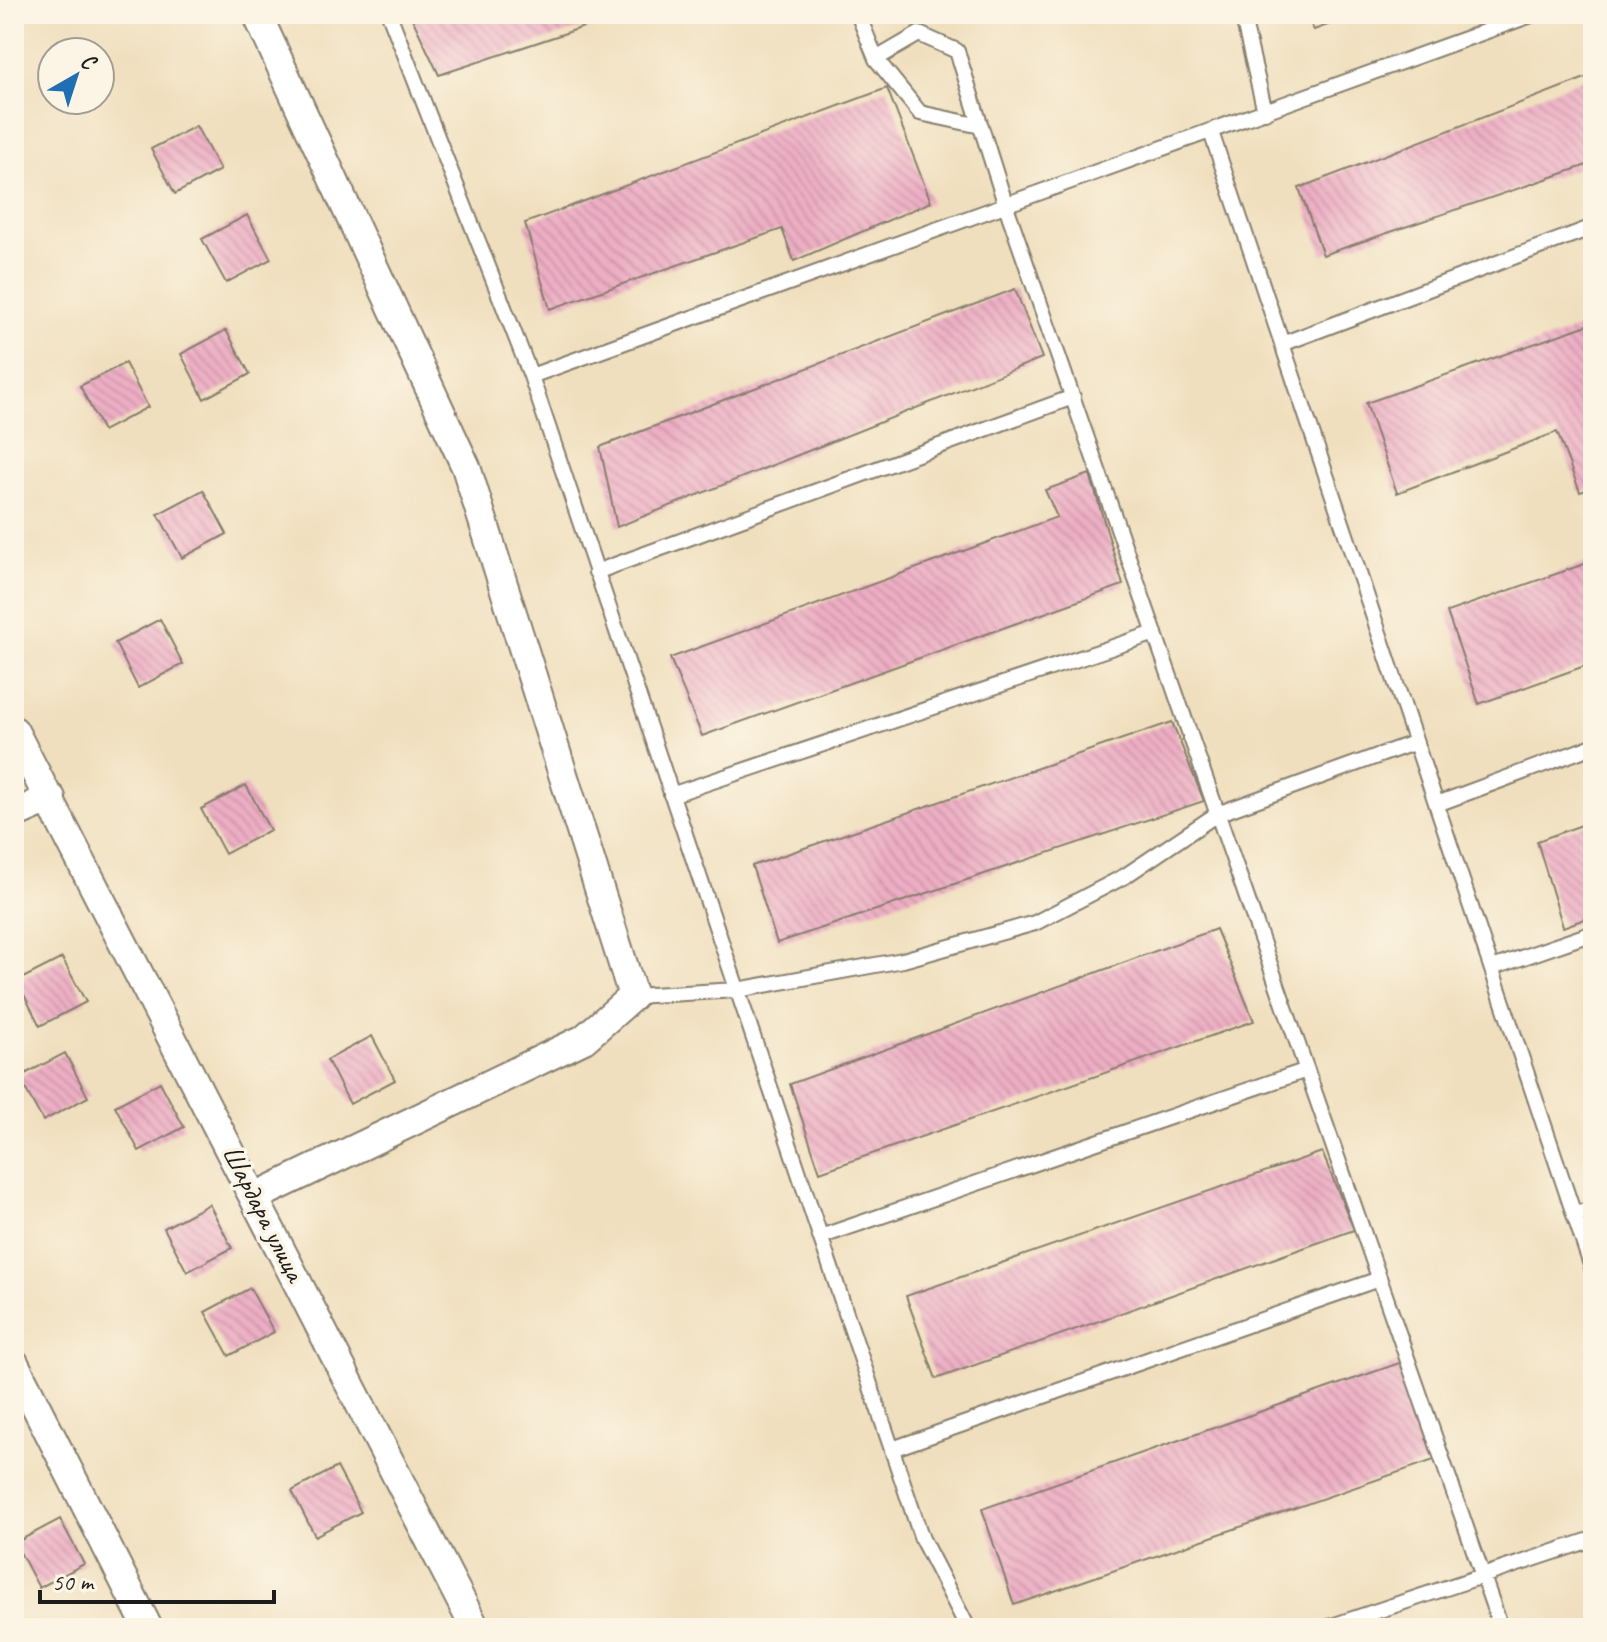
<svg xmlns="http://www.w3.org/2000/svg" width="1607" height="1642" viewBox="0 0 1607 1642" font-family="Caveat,sans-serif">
  <defs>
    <pattern id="building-back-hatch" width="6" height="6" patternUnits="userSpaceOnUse" patternTransform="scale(2)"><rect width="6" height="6" fill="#edaec4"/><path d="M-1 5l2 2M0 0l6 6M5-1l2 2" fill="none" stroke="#cb95a8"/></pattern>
  </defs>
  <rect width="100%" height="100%" fill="#fcf5e5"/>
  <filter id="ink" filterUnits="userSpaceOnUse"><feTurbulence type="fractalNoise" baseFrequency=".0125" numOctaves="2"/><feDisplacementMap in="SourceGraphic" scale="16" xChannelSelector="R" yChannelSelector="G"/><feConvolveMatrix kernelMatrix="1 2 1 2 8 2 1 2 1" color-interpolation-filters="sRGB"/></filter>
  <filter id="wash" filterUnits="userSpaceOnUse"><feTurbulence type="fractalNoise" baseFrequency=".006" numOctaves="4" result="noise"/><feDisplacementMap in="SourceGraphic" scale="32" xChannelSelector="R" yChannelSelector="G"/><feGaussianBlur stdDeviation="1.8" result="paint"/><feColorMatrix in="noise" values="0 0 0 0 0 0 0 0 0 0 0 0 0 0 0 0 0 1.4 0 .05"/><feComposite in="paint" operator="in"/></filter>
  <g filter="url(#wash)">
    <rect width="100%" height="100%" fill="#f0dfbe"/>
    <g id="blocks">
      <path fill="url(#building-back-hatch)" d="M410,14H620V15L439,75Z
        M1305,14H1357L1314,30Z
        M1593,75V163L1323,255L1299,188Z
        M887,88L931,202L794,261L782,229L550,309L525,223Z
        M196,126L220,170L175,194L151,149Z
        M247,215L271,259L226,283L202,239Z
        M1015,289L1042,358L617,527L600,447Z
        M1593,323V488L1580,492L1557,432L1397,493L1366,403Z
        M226,330L250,374L204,399L181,354Z
        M125,363L148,407L103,431L80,386Z
        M1090,474L1123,585L702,736L670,658L1057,517L1045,490Z
        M203,490L227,534L182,558L158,514Z
        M1593,561V663L1479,704L1447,612Z
        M160,619L183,664L138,688L115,643Z
        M1172,722L1204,801L777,943L752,866Z
        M246,785L270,830L225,854L201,809Z
        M1593,821V916L1563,927L1537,841Z
        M1216,929L1254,1021L820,1172L790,1084Z
        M62,958L86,1002L40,1026L17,981Z
        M372,1036L395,1080L350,1104L327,1060Z
        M65,1053L88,1097L43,1121L19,1077Z
        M160,1082L184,1127L139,1151L115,1106Z
        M1322,1152L1354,1230L936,1379L906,1296Z
        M209,1204L232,1248L187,1272L164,1228Z
        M250,1288L274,1332L229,1356L205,1312Z
        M1405,1361L1437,1459L1014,1605L982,1509Z
        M337,1467L361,1512L315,1536L292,1491Z
        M60,1519L84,1564L39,1588L15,1543Z"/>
    </g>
  </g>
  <g filter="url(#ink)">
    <use href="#blocks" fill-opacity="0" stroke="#867e6d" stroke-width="2"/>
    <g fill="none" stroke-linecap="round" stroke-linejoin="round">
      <defs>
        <path id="service" d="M389,14L531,376L922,1539L968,1628
          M858,14L876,59L920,113L981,126
          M1242,14L1265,112
          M876,59L919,34L957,51L1006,206L1501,1628
          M1211,132L1593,1271
          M1282,344L1593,227
          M531,376L1534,14
          M596,572L1073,397
          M671,795L1155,633
          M1437,804L1593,746
          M1492,968L1593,933
          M633,996L737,990L903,960L1035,923L1125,876L1217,814L1416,742
          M1574,1215L1593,1208
          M820,1237L1307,1070
          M892,1449L1379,1279
          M1326,1628L1593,1539"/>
        <path id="minor" d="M14,731L475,1628
          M14,814L51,798
          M255,1197L584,1039L633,996L466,467L257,14
          M14,1363L148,1628"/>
      </defs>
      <use href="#service" stroke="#867e6d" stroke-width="18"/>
      <use href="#minor" stroke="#867e6d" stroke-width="32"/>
      <use href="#service" stroke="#fff" stroke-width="14"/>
      <use href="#minor" stroke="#fff" stroke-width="28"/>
    </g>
  </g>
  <g text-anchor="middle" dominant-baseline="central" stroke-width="7" stroke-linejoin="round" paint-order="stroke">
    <g font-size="28" fill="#1c1c1c" stroke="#fcf5e5">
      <text transform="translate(264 1213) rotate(63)">Шардара улица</text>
    </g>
  </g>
  <rect width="1607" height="1642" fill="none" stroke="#fcf5e5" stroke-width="48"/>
  <g transform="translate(76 76) rotate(39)"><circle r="38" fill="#fcf5e5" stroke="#a29e95" stroke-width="2"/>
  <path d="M0-6L14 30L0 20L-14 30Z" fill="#1f6fb2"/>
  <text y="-12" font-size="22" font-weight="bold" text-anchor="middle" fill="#1c1c1c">С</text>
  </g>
  <path d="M40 1590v12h234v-12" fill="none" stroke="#1c1c1c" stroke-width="4"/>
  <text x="52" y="1590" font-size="24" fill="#1c1c1c" stroke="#fcf5e5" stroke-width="6" paint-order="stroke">50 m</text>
</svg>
